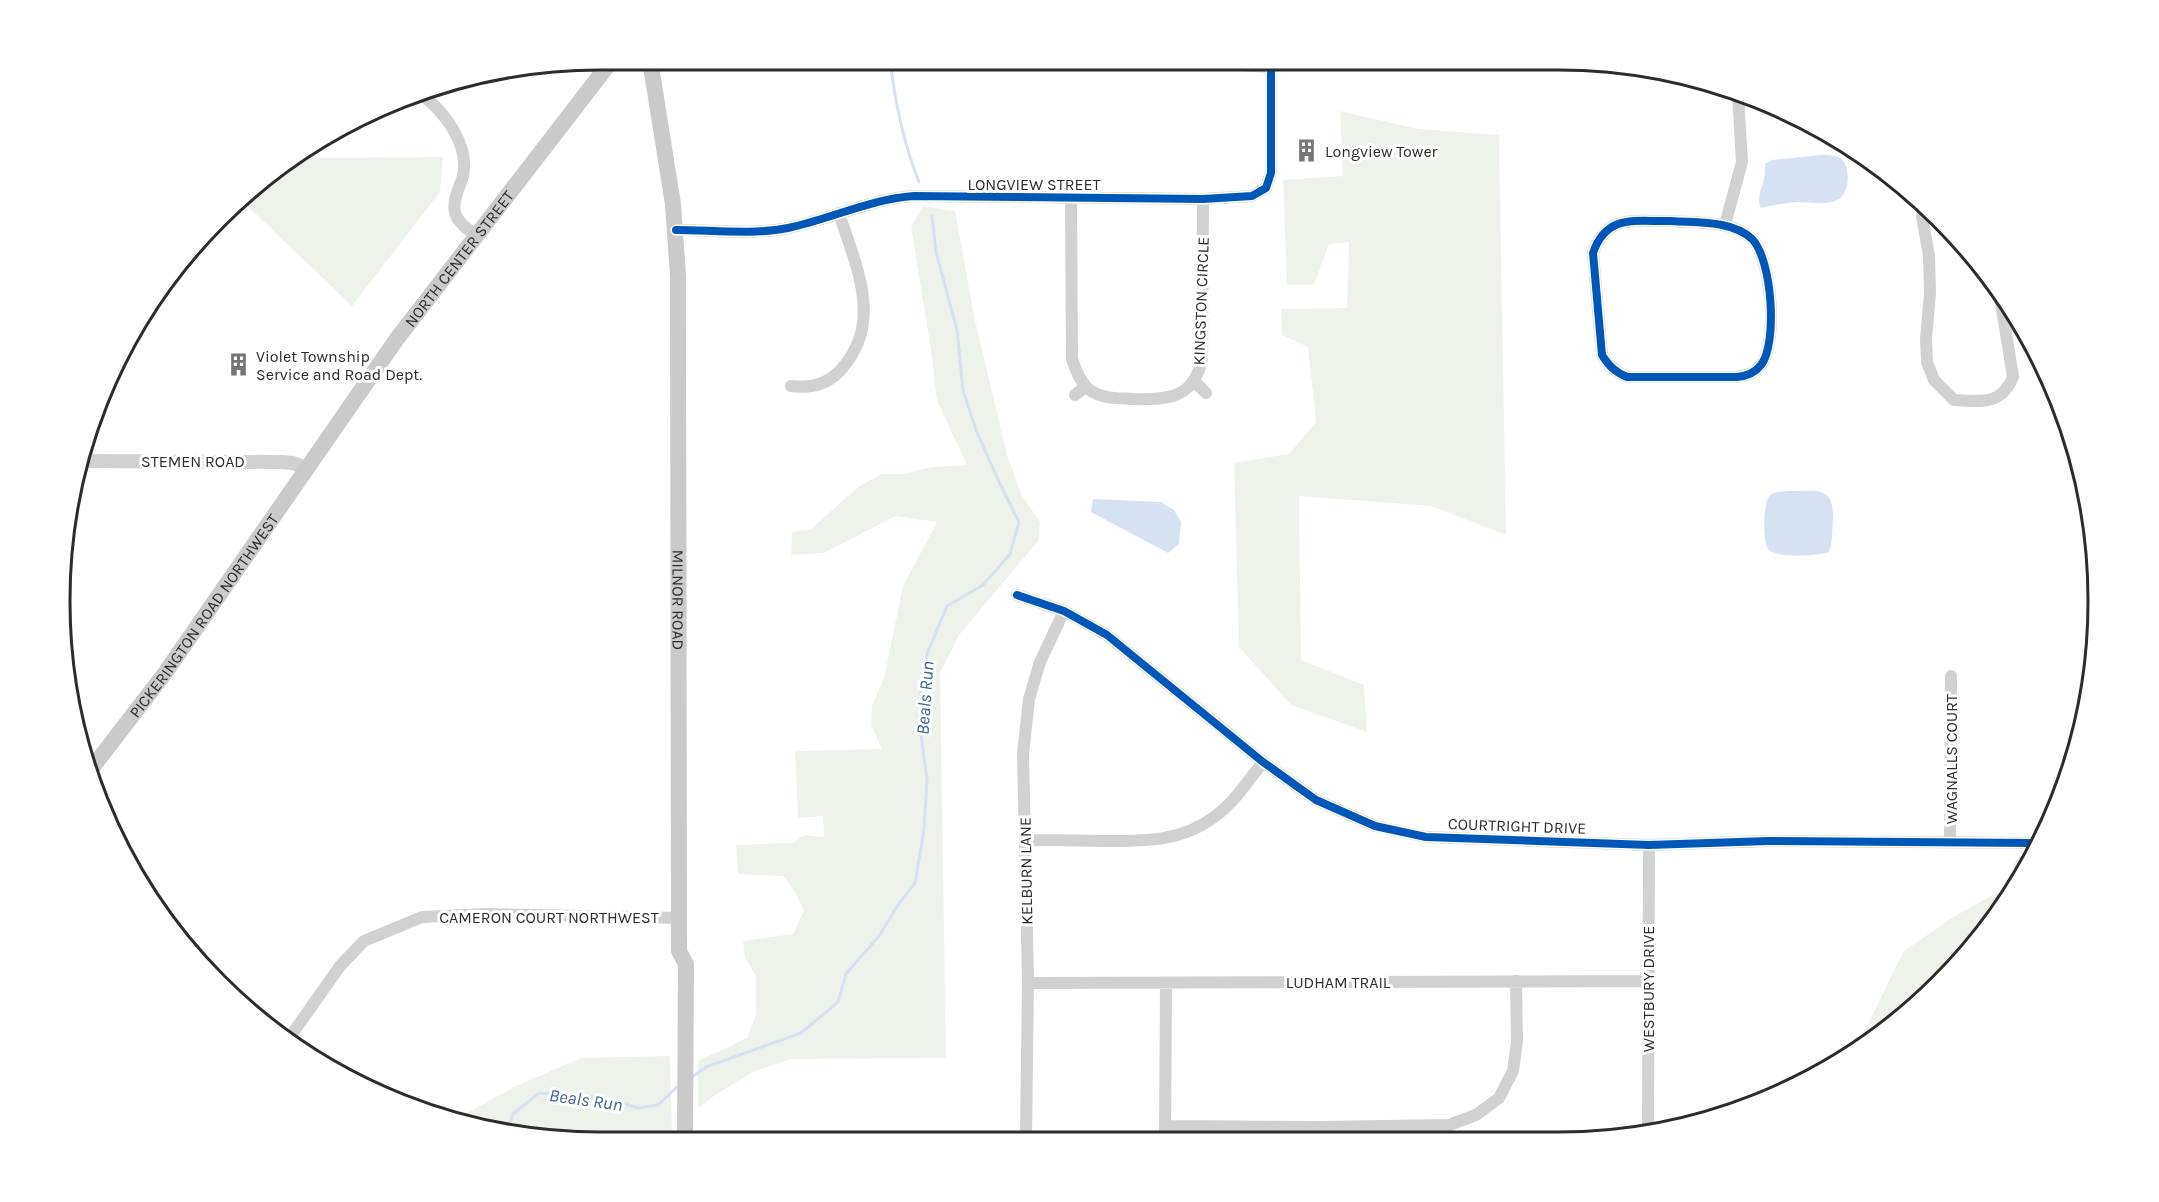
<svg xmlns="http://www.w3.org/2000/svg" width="2159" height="1202" viewBox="0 0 2159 1202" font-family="Karla,sans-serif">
  <rect width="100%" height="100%" fill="#fff"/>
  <path fill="#edf3ea" d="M1340,111L1418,129L1499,135L1506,535L1431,506L1299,496L1301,660L1364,685L1367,732L1291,705L1239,647L1234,463L1289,454L1316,422L1308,347L1282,335L1281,309L1347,308L1349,242L1329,244L1314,285H1287L1283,180L1343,176Z
    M443,157L440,192L352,306L243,202L271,172L297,158Z
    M923,206L955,211L974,316L1007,455L1021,494L1040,522L1039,540L959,635L940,673L946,1058L791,1059L753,1072L718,1093L698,1108V1061L747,1038L756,1015V976L745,958L743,941L793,934L804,911L794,890L783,876L738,874L736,845L793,843L804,835L824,837L823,816L798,818L795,751L882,749L871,724L872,706L884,678L903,586L937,522L896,516L823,553L791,555L792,532L811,529L858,487L882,474H905L931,467L967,465L937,401L931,350L911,226Z
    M2018,857L2032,859L2027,871L1965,958L1860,1050L1859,1042L1904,951L1953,917L2002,890Z
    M670,1056L672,1134L667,1141H566L466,1124L467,1113L516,1086L581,1058Z"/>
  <path fill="#d6e2f1" d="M1821,155C1827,155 1835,155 1840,158C1851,165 1850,193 1839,199C1828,206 1810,202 1797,202C1785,203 1773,205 1761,208C1756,197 1762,189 1764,179C1765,174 1765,169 1765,164L1772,160Z
    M1788,491C1815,492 1834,484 1833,519C1832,530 1833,541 1829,552C1819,556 1776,558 1769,550C1762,543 1763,502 1770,495C1774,491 1782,492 1788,491Z
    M1093,499L1161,502L1174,510L1181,522L1179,544L1168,553L1091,512Z"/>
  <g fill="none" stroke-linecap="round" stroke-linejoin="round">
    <path stroke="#d6e2f1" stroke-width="3" d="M890,60C895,102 903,142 919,182
      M692,1077L706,1067L801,1033L838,1002L846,974L879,936L898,905L915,883L924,830L927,780L920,727L921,684L927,654L947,606L983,585L1010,554L1019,522L999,482L976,430L963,390L957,330L936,252L932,216
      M507,1131L513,1114L539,1093L577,1095L610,1099L638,1108L658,1105L677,1087"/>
    <path stroke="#d1d1d1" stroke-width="12" d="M730,60C746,64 764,64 780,60
      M995,60L997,63L1027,65H1238L1271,67
      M1515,61L1550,64H1611
      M1402,62L1404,61
      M419,93C444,110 470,145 463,176C460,187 452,200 455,212C457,222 468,230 476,236
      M1071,198L1072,359C1076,371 1081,384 1091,391C1104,399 1118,398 1133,399C1167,400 1193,399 1202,360L1203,199
      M1924,205L1922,216L1929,256L1930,293L1926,339L1927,362L1934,380L1954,400C1981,401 2001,406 2013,377L1999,290
      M1671,221C1697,223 1732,220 1752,239C1772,259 1778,343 1761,365C1755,373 1747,376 1737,377H1627C1615,372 1609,366 1602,355L1593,253C1607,213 1636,222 1671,221Z
      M1725,225L1742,162L1738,95
      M676,230C711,230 754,235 788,228C831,219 870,199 914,196L1203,199L1252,196L1266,188L1271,173V61
      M1194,381L1206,393
      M791,386C813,389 831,383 844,366C883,319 855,264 839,213
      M1075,395L1086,386
      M1017,595L1064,611L1107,635L1263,762L1316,800L1375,826L1426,837L1649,845L1768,841L2040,843
      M1025,840C1050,840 1074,840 1099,841C1140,841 1180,843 1214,817C1234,803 1248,781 1263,762
      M1950,842L1951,676
      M1028,983L1648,981
      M290,1037L340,966L364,941L422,917L487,914L680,918
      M1166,1126L1320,1127L1449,1125L1476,1115L1499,1098L1513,1071L1517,1042L1516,981
      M1648,1133L1649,845
      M1026,1139L1028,979L1023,754L1029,699L1040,662L1064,611
      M1165,1139L1166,983"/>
    <path stroke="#d1d1d1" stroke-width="14" d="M78,461L281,462L293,463L306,468"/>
    <g stroke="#cacaca" stroke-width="16">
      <path id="s1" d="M650,60L673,204L678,276L679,951L686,964L685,1140"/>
      <path id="s2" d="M92,768L165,673L396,340L612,60"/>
    </g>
    <defs>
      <path id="cycleway" d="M1671,221C1697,223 1732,220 1752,239C1772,259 1778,343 1761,365C1755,373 1747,376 1737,377H1627C1615,372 1609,366 1602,355L1593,253C1607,213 1636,222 1671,221Z
        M676,230C711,230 754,235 788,228C831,219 870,199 914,196L1203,199L1252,196L1266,188L1271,173V61
        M1017,595L1064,611L1107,635L1263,762L1316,800L1375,826L1426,837L1649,845L1768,841L2040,843"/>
    </defs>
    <use href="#cycleway" stroke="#fff" stroke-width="11"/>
    <use href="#cycleway" stroke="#0057b8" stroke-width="8"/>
  </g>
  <defs>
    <symbol id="building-bare" viewBox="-9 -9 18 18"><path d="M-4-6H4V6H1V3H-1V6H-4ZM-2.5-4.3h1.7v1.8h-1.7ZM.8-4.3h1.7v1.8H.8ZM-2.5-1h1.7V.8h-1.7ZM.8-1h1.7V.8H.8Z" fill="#767676" stroke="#fff" stroke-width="2.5" paint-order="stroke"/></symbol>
  </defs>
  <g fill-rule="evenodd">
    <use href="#building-bare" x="1290" y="134" width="33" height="33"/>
    <use href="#building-bare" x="222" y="348" width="33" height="33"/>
  </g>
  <g text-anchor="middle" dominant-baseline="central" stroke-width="6" stroke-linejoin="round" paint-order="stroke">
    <g font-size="16" fill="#2c2c2c" stroke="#fff" text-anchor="start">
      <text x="1325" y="151">Longview Tower</text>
      <text x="256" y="356">Violet Township<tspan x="256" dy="18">Service and Road Dept.</tspan></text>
    </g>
    <g font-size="16" fill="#2c2c2c" stroke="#fff">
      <text x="1034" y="184">LONGVIEW STREET</text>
      <text stroke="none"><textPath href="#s2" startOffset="628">NORTH CENTER STREET</textPath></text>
      <text transform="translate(1201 301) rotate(-88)">KINGSTON CIRCLE</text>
      <text x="193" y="461">STEMEN ROAD</text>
      <text stroke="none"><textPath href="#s1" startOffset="542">MILNOR ROAD</textPath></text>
      <text stroke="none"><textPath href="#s2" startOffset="189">PICKERINGTON ROAD NORTHWEST</textPath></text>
      <text transform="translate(1951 759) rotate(-90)">WAGNALLS COURT</text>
      <text transform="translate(1517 826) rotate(2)">COURTRIGHT DRIVE</text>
      <text transform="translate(1026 871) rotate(-91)">KELBURN LANE</text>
      <text x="549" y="917">CAMERON COURT NORTHWEST</text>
      <text x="1338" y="982">LUDHAM TRAIL</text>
      <text transform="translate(1648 989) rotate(-90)">WESTBURY DRIVE</text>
    </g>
    <g font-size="18" font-style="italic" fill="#3a628e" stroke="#fff">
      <text transform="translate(925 698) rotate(-86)">Beals Run</text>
      <text transform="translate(586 1100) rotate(8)">Beals Run</text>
    </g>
  </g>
  <path d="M0 0H2159V1202H0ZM600 70H1558A530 530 0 0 1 2088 600V602A530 530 0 0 1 1558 1132H600A530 530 0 0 1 70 602V600A530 530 0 0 1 600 70Z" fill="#fff" fill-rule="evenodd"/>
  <path fill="none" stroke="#2c2c2c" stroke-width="3" d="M600 70H1558A530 530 0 0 1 2088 600V602A530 530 0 0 1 1558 1132H600A530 530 0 0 1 70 602V600A530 530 0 0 1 600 70Z"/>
</svg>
